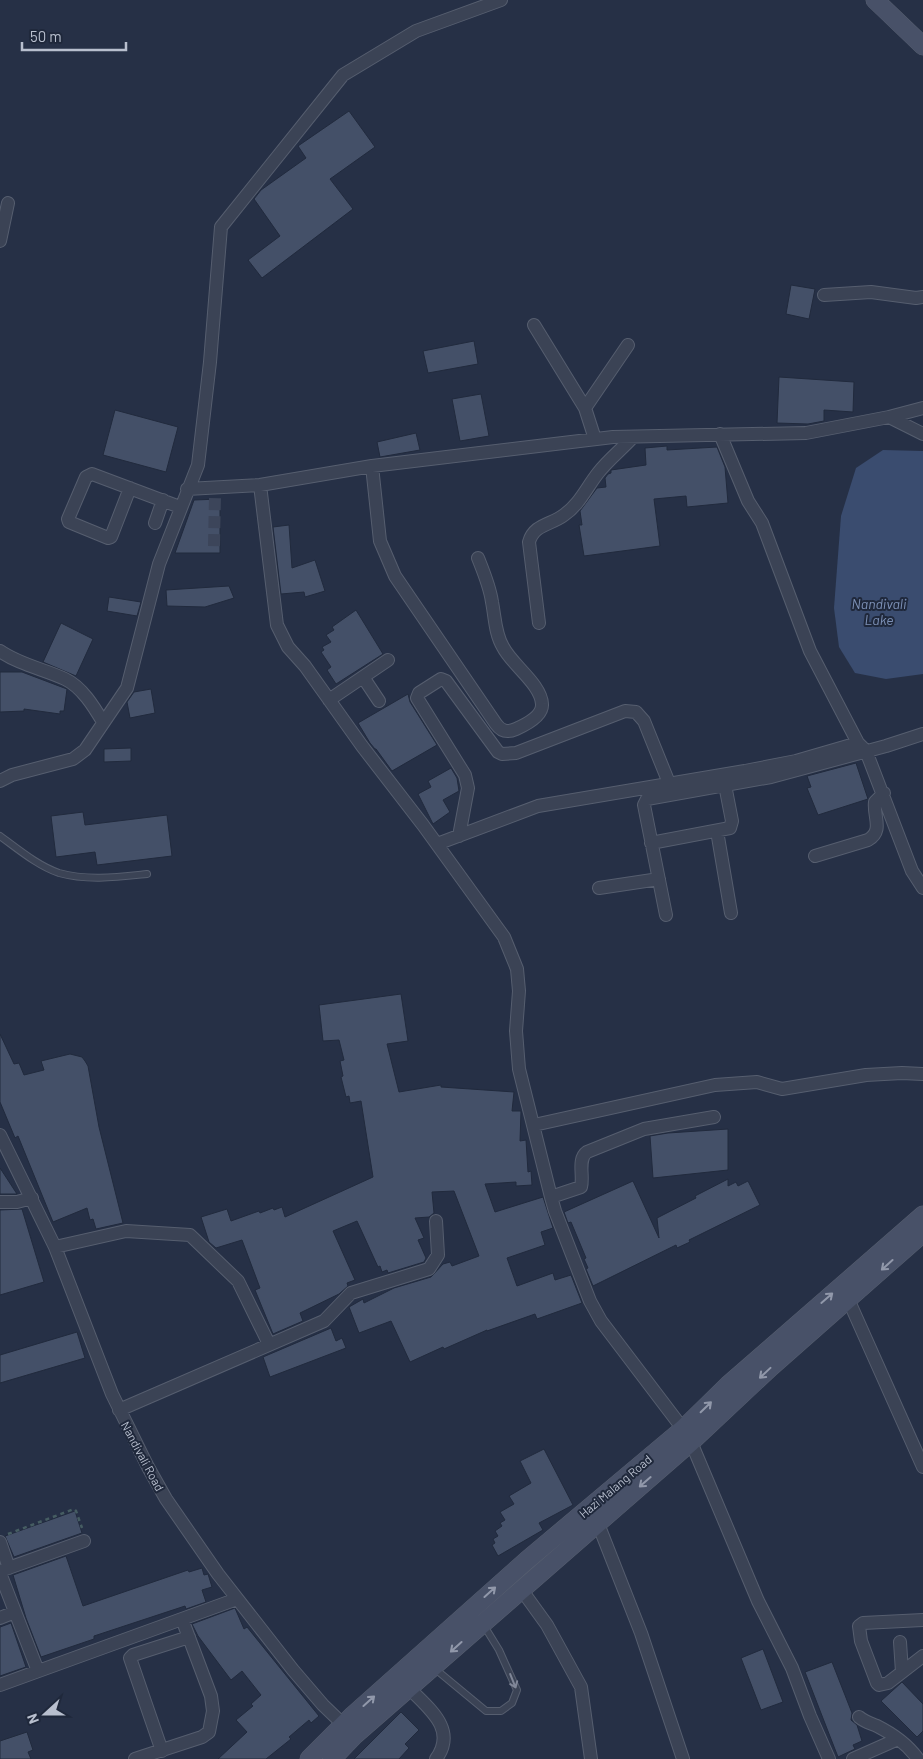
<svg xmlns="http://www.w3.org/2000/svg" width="923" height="1759" viewBox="0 0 923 1759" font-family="Barlow,sans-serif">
  <rect width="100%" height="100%" fill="#263046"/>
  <path fill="#3a4c6f" d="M883,450L923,451V674L886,679L855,673L839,647L834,608L841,516L856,468Z"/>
  <path fill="#445068" stroke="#212a3d" d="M349,111L375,147L330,179L353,209L262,278L248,260L280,236L254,199L261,190L306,158L298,146Z
    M791,285L815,289L809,319L786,314Z
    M474,341L478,364L428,373L423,351Z
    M779,377L854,382L853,412L824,410V421L808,424L777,423Z
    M481,394L489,436L460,441L452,399Z
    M115,410L178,427L166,472L103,455Z
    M416,433L420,450L380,457L377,442Z
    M667,446V450L717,447L725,467L728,503L687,507L686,496L654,499L660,546L584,556L579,525H582L580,511L597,488L606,487L605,478L608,474L611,473V470L646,465L645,448Z
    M220,499V553H175L194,500Z
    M289,525L292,568L315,560L325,591L305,597L304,592L281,594L273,527Z
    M229,586L234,598L205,607L167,606L166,590Z
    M109,597L141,602L137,616L107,611Z
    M356,610L383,654L336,684L327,670L331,667L321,652L324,650L322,647L331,642L326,635L334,630L332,627Z
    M61,623L93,639L76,676L43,662Z
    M0,672H22L67,689L64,711H60V714L24,709V711L0,712Z
    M151,689L155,713L130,718L127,702L134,692Z
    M408,694L410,702L437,745L392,771L376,749H375L370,743L358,723Z
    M131,748V761L104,762V749Z
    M856,763L868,799L818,815L807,788L811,787L807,776Z
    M451,768L457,778L459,791L443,800L450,812L433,824L418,794L431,787L428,781Z
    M83,812L85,825L167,815L172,856L97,865L95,852L56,857L51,816Z
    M401,994L408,1041L387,1044L399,1092L441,1085V1087L514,1092L512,1111H521L520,1141L526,1140L528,1172L531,1171L532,1185L516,1186V1182L485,1184L495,1212L543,1197L553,1228L541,1232L545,1245L507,1258L517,1286L553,1273L555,1280L571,1275L582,1303L537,1319L535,1314L487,1331V1330L444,1349L443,1347L410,1362L391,1321L359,1333L349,1307L363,1299L364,1303L394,1288L431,1277L443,1264L450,1262L452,1266L479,1256L454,1191L432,1192L434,1213L429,1217L415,1218L424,1238L418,1240L426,1258L424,1262L388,1273L387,1270L382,1272L380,1266L378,1267L357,1221L333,1231L355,1280L347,1283L348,1286L339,1294L300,1313L303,1321L273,1334L255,1290L260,1288L242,1240L216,1248L209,1242L201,1217L227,1209L231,1221L259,1211L260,1213L273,1208L274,1210L282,1207L285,1217L373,1177L361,1101L350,1103L349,1096L346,1097L341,1077L343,1076L340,1061L344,1060L339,1040L323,1041L319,1005Z
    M0,1034L14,1064L19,1063L24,1075L44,1070L41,1061L70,1054L82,1057L85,1061L88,1066L99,1127L123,1223L96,1229L93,1219L90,1220L87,1208L53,1222L18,1136L15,1138L0,1102Z
    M728,1129V1170L653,1178L650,1136L668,1133Z
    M0,1168L17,1194H0Z
    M728,1179V1186L736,1182L738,1186L748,1181L760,1205L689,1240L690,1242L677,1248L676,1245L593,1286L586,1269L588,1268L584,1259L586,1258L571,1222L568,1223L564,1212L633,1181L659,1238L657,1218L696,1198L695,1196Z
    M22,1209L44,1282L0,1295V1210Z
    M331,1328L336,1341L342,1338L346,1348L270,1377L263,1357Z
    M77,1332L85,1358L0,1383V1355Z
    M544,1449L573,1505L539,1523L543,1530L498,1556L492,1545L495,1543L493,1539L498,1536L495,1531L502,1526L500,1523L505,1520L500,1512L514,1504L509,1496L531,1483L520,1461Z
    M75,1511L82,1533L14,1557L5,1536Z
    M66,1556L83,1606L188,1570L189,1572L202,1568L204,1575L208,1574L212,1587L202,1590L206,1602L186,1609L185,1606L94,1636V1639L41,1657L26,1618L13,1575Z
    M235,1608L244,1629L247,1627L319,1716L311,1723L309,1720L289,1737L291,1739L266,1759H218L247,1732L236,1720L253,1706L251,1704L261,1695L242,1671L231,1680L198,1636L192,1624Z
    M11,1623L26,1667L0,1676V1627Z
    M763,1649L783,1702L761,1710L741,1658Z
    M832,1662L852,1713L851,1720L857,1725L862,1741L853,1745L855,1749L838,1757L805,1672Z
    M902,1682L923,1704V1731L917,1737L881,1701Z
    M401,1712L419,1730L405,1744L409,1748L399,1759H354Z
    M27,1732L33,1750L28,1752L31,1759H0V1741Z"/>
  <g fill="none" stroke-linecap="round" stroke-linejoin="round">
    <path stroke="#3c455a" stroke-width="12" stroke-dasharray="12 6" stroke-linecap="butt" d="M214,546L215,498"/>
    <defs>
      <path id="lane" d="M0,836C18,849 38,866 59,873C88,881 118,877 147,874
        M434,1668L486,1711H501L512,1703L517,1690L499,1650L483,1624"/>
      <path id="street" d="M0,241L8,203
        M824,295L871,292L916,298L923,297
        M534,325L585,408
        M889,417L923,408
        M720,434L748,501L762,523L810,651L858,743L866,751L912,871L923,888
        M595,439L585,408L628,345
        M372,466L380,541L395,576L496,724C501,731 507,733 516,729C525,725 543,716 542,704C541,684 512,665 503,647C495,634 495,617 492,602C490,587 484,573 478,558
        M260,485L277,625L288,647L305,666L362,746L423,825L504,937L517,969L519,991L516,1031L519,1069L551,1197L555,1211L590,1301L601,1321L683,1429L691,1442L758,1601L792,1668L810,1716L829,1759
        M130,488L111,537L108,538L69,522L68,519L86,477L92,474L180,507
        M187,489L260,485L372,466L613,437L806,433L889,417L923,434
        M155,523L163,500
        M539,623L529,542C534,524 551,525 564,515C579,505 587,487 598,473C608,460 622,449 633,437
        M0,651C20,665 44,669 65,679C82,687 94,707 103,722
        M363,677L379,701
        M329,700L388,660
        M0,781L12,775L73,759L85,750L127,688L159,564L198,465L210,362L221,227L343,75L416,31L501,0
        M717,831L731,913
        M459,836L468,788L465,775L417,698L419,693L441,679L446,681L498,752L502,754L516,753L625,711L636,712L644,721L669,783
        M651,843L730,828L732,821L725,785
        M437,844L538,806L745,771L796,761L858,743
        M815,856L868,840C884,831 873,816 875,802L884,793
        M599,888L659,879
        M666,915L644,805L647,799L771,777L886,746L923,734
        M534,1125L715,1085L757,1082L782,1089L866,1075L902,1073L923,1074
        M0,1135L55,1247L112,1394L148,1467L166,1499L218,1574L293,1670L323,1705L349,1730
        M551,1197L581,1187C584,1176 577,1159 587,1152L644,1129L714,1117
        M0,1202H17L32,1198
        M55,1247L126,1231L190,1235L238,1281L269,1344
        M848,1299L923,1467
        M119,1410L324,1321L351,1293L429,1269L438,1255L436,1221
        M595,1516L641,1633L683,1759
        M0,1542L9,1568
        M0,1571L84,1541
        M0,1573L38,1671
        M521,1589L547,1625L581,1687L591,1759
        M0,1618L15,1612
        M923,1620L863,1623L859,1626L861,1641L877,1683L879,1685L888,1683L923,1656
        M900,1642L902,1672
        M0,1685L237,1599
        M409,1688C428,1708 458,1729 436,1759
        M859,1717C865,1722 870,1723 877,1726C893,1734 908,1745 918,1759
        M162,1751L130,1658L133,1655L189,1637
        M135,1759L202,1737L209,1732L213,1711L211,1696L182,1619
        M853,1759L898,1739"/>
      <path id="secondary" d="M875,0L923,46
        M309,1759L353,1715L527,1560L683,1429L728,1385L923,1215
        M332,1759L355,1735L691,1442L771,1367L923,1233"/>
    </defs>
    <use href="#lane" stroke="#565e6f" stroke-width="8"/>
    <use href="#street" stroke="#565e6f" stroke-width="14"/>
    <use href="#secondary" stroke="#565e6f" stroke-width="19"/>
    <path stroke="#465d62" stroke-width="2.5" stroke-dasharray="4 4" stroke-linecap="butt" d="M8,1534L74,1509L76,1511L82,1528"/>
    <use href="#lane" stroke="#3b4355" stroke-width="6"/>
    <use href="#street" stroke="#3b4355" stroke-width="12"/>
    <use href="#secondary" stroke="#485168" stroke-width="18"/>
  </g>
  <defs><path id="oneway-shaft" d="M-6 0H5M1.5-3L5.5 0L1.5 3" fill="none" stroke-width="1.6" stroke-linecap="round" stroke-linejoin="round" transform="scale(1.25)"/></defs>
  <g stroke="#9198aa">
    <use href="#oneway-shaft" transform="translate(887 1265) rotate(138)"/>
    <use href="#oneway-shaft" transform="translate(827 1298) rotate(-41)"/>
    <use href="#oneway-shaft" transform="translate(765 1373) rotate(137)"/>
    <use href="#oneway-shaft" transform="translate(706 1407) rotate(-44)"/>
    <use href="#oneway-shaft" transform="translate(645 1482) rotate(139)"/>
    <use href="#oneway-shaft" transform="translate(490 1592) rotate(-42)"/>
    <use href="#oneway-shaft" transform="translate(456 1647) rotate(138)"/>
    <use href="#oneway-shaft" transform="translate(369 1701) rotate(-42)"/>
  </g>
  <use stroke="#808798" href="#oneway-shaft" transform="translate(513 1681) rotate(68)"/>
  <g text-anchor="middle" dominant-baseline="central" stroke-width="4" stroke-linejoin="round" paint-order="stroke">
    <g font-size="12" fill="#b8bfce" stroke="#1f283b">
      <text transform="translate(143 1456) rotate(62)">Nandivali Road</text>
      <text transform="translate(615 1486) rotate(-40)">Hazi Malang Road</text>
    </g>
    <g font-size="14" font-style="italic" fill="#7d91b7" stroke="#1f283b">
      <text x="879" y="603">Nandivali<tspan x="879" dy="16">Lake</tspan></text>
    </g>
  </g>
  <g transform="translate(45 1714) rotate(249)" stroke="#1f283b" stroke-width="4" paint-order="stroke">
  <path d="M0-4L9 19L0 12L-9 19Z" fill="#b8bfce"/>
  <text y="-8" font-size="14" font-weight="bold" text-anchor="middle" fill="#b8bfce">N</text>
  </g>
  <path d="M22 42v8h104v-8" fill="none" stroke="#b8bfce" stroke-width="2.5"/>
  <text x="30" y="42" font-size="15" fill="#b8bfce" stroke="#1f283b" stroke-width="4" paint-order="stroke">50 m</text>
</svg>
